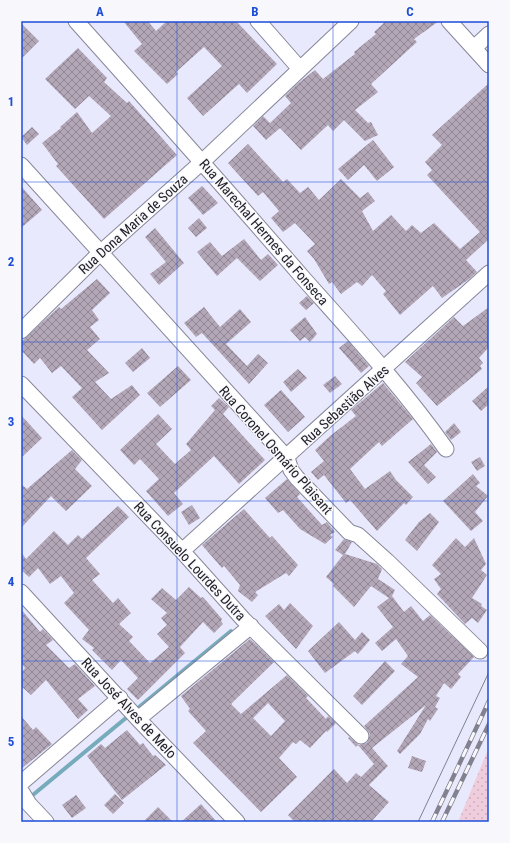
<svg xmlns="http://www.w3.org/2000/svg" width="510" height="843" viewBox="0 0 510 843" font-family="'Roboto Condensed',sans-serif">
  <defs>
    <pattern id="grass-dots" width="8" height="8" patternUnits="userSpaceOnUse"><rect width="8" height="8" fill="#efcddc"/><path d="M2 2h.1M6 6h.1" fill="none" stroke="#cdb0bd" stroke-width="1.8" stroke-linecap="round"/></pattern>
    <pattern id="building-cross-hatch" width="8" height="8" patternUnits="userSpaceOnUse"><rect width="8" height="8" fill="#b2a6b7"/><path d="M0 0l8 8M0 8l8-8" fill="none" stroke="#908795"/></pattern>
  </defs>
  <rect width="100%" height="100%" fill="#e9e9fe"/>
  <path fill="url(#grass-dots)" d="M487,752L489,753V822H458Z"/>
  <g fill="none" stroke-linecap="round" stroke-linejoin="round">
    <path stroke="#76abbb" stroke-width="4" d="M28,799L231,631"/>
  </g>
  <path fill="url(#building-cross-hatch)" fill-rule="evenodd" d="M123,21H148L156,31L167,21H236L277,64L247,93L239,84L203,116L187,98L222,66L204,47L176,72L178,74L167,84L134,51L142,44Z
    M386,21H439L414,39L417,42L371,84L378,92L355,110L368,123L371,122L378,135L365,141L344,120L333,131L328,125L301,150L280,128L266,140L253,126L263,116L270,123L291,103L285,96L296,85L315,70L323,79L355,54L354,52L376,34L374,32Z
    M21,23L39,41L21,59Z
    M78,48L107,78L104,82L127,103L129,101L177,155L104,219L56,166L58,164L42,143L61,128L60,127L77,112L92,133L111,116L89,96L75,109L45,79Z
    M489,83V242L488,240L466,260L477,272L468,280L442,298L433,286L400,315L383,294L386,291L372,275L362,286L357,282L341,294L332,282L329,284L314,259L307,251L315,244L295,223L283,232L271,218L279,211L263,192L258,196L228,163L248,144L283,182L287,179L300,193L308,187L319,200L341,179L360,198L368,192L375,201L362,211L373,231L391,215L406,231L412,225L421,233L434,223L460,249L480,232L427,175L432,170L425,162L442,145L432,135Z
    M32,127L39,134L27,145L21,137Z
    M373,140L394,167L377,181L364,165L348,180L338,169Z
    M21,186L42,210L21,228Z
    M202,186L218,203L203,215L188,198Z
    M199,218L207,228L196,237L188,228Z
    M155,228L184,263L159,285L150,274L166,262L145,237Z
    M244,239L261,260L268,254L278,265L260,281L237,258L217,276L197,252L210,242L222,256Z
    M97,279L110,293L92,310L99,320L90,327L100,339L87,350L109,373L95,382L111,399L132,385L140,395L102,430L72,397L82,388L61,366L52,373L40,358L34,364L21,350V342L59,307L61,309Z
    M307,296L314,303L306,310L299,303Z
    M204,307L220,327L240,309L251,322L226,344L247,366L258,354L268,363L249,384L202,333L196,337L184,323Z
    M489,307V347L479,358L483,363L480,366L482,369L437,406L416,383L422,377L405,362L454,317L463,326Z
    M305,317L317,334L310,342L305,337L300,341L290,330Z
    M348,341L369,366L361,373L339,348Z
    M142,348L150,358L133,372L125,363Z
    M178,366L191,380L160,407L147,393Z
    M298,369L307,378L291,392L283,382Z
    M335,376L342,384L330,393L323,385Z
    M383,383L413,419L382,446L379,442L350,469L365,489L390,471L396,480L413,497L406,505L404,503L377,531L350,500L346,503L324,475L318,480L311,472L324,461L315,450L330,436L356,416L351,410Z
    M489,386V404L481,411L472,401Z
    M281,390L305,417L288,432L264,405Z
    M219,398L229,407L223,414L265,460L239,484L214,456L174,493L183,504L168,516L146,491L159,479L140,459L134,465L120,450L158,414L172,429L156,444L175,464L191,450L186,444L215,410L211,406Z
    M21,415L42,438L21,458Z
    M454,423L461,432L451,440L445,432Z
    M431,444L437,452L424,465L436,477L428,484L408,462Z
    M72,450L82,460L75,469L92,486L66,511L51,496L21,528V484L27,489Z
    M480,457L485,466L477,471L471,462Z
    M473,474L480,483L476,486L488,496L475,512L483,521L471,531L443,501Z
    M287,479L300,494L297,497L322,525L327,522L335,532L330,535L333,537L325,544L300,529L283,510L278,513L265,498Z
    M192,505L200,518L189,525L181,512Z
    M118,506L129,517L86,558L100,574L92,580L113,603L118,598L131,613L119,624L133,637L129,641L150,663L169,647L157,634L167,625L161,618L167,613L151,599L162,588L176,600L189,587L201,598L203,597L222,619L221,621L223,624L214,633L203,622L180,647L185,653L138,700L127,689L138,678L121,660L112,670L92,650L94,648L82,639L89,630L64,603L74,593L61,576L50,584L38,568L29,577L21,570V552L26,559L54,531L68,545L78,535L82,539Z
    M244,509L270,538L272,536L298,565L289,576L286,573L255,592L258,595L252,602L238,591L240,585L224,566L222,568L202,545Z
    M430,513L439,522L417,551L405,540L419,522Z
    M456,538L465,547L474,538L486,564L481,570L487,575L472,598L482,604L481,606L487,610L478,623L472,618L465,624L437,594L441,589L434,579L441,574L432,565Z
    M344,539L352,542L345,554L377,564L382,569L378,579L395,590L392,596L404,612L411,606L423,621L430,615L474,657L458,674L461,677L451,689L444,683L436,696L440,698L435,707L438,709L430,721L428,719L420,734L400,754L397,751L426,705L372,748L388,766L369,785L389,802L371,822H295L288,815L334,769L347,783L356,773L361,777L374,764L358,745L356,747L348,738L349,737L359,745L367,743L370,734L364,726L418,677L401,664L408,656L396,639L382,651L375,643L393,627L377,607L389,598L371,586L354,607L333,586L334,584L326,577L343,555L335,550Z
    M290,603L313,626L296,649L265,616L279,604L284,610Z
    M21,609L40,632L43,629L53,640L46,645L69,668L75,664L95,686L78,699L88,710L78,719L46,680L31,695L21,686V673L25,668L21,663Z
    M339,622L355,640L362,632L370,640L358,654L355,651L325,673L308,651Z
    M250,639L274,662L231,704L241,714L287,675L308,696L306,698L326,719L328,716L336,723L327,732L326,731L310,748L300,740L296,744L293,742L279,758L297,777L261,812L193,743L206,731L188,711L190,709L181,696ZM268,703L285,721L271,736L253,718Z
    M385,661L395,671L362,705L353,696Z
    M21,716L33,730L36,727L52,744L21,769Z
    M127,730L140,745L143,743L153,756L155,755L166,765L122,800L87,756L101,744L105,748Z
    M412,756L426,761L422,772L408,768Z
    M115,794L124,803L113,814L104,805Z
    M76,795L86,808L72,818L62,805Z
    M201,804L217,822H181Z
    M158,807L173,822H143Z"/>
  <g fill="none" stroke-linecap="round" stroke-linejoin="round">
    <defs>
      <path id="minor" d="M76,21C153,107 229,192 304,279C353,334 403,388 446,449
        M258,21L300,69
        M449,21L489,65
        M474,48L489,34
        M21,165L287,458L291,470L297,478L349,532L358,535L387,561L480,651
        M21,331L100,253L202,162L351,21
        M21,384L182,551L243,619L361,736
        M182,551L489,273
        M21,592L138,719L237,822
        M138,719L251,626
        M21,783L120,698
        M21,791L29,804L46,822"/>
    </defs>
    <use href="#minor" stroke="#87879a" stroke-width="17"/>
    <use href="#minor" stroke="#fff" stroke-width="15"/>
    <path stroke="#81818f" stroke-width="1" d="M418,822L489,672"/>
    <defs>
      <path id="rail" d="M432,822L489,701
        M442,822L489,724"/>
    </defs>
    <use href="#rail" stroke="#81818f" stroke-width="4.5"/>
    <use href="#rail" stroke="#f8f8fc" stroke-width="3" stroke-dasharray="9" stroke-linecap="butt"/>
  </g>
  <path fill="none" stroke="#1d4ed8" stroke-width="1" stroke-opacity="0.55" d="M177,21V822M333,21V822M21,182H489M21,342H489M21,501H489M21,661H489"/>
  <g text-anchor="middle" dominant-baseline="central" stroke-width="3" stroke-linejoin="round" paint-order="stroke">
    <g font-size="14" fill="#212128" stroke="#f8f8fc">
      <text transform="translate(133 224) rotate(-42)">Rua Dona Maria de Souza</text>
      <text transform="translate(264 232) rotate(49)">Rua Marechal Hermes da Fonseca</text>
      <text transform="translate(345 405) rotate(-42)">Rua Sebastião Alves</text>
      <text transform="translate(276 450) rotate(49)">Rua Coronel Osmário Plaisant</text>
      <text transform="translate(190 561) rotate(47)">Rua Consuelo Lourdes Dutra</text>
      <text transform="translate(129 708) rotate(47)">Rua José Alves de Melo</text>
    </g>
  </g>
  <rect width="510" height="843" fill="none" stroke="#f8f8fc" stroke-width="44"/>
  <rect x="22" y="22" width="466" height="799" fill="none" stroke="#1d4ed8" stroke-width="1.5"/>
  <g font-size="13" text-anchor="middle" font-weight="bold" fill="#1d4ed8">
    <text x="100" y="16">A</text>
    <text x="255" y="16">B</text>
    <text x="410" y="16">C</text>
    <text x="11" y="106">1</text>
    <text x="11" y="266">2</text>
    <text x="11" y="426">3</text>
    <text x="11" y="586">4</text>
    <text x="11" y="746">5</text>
  </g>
</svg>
